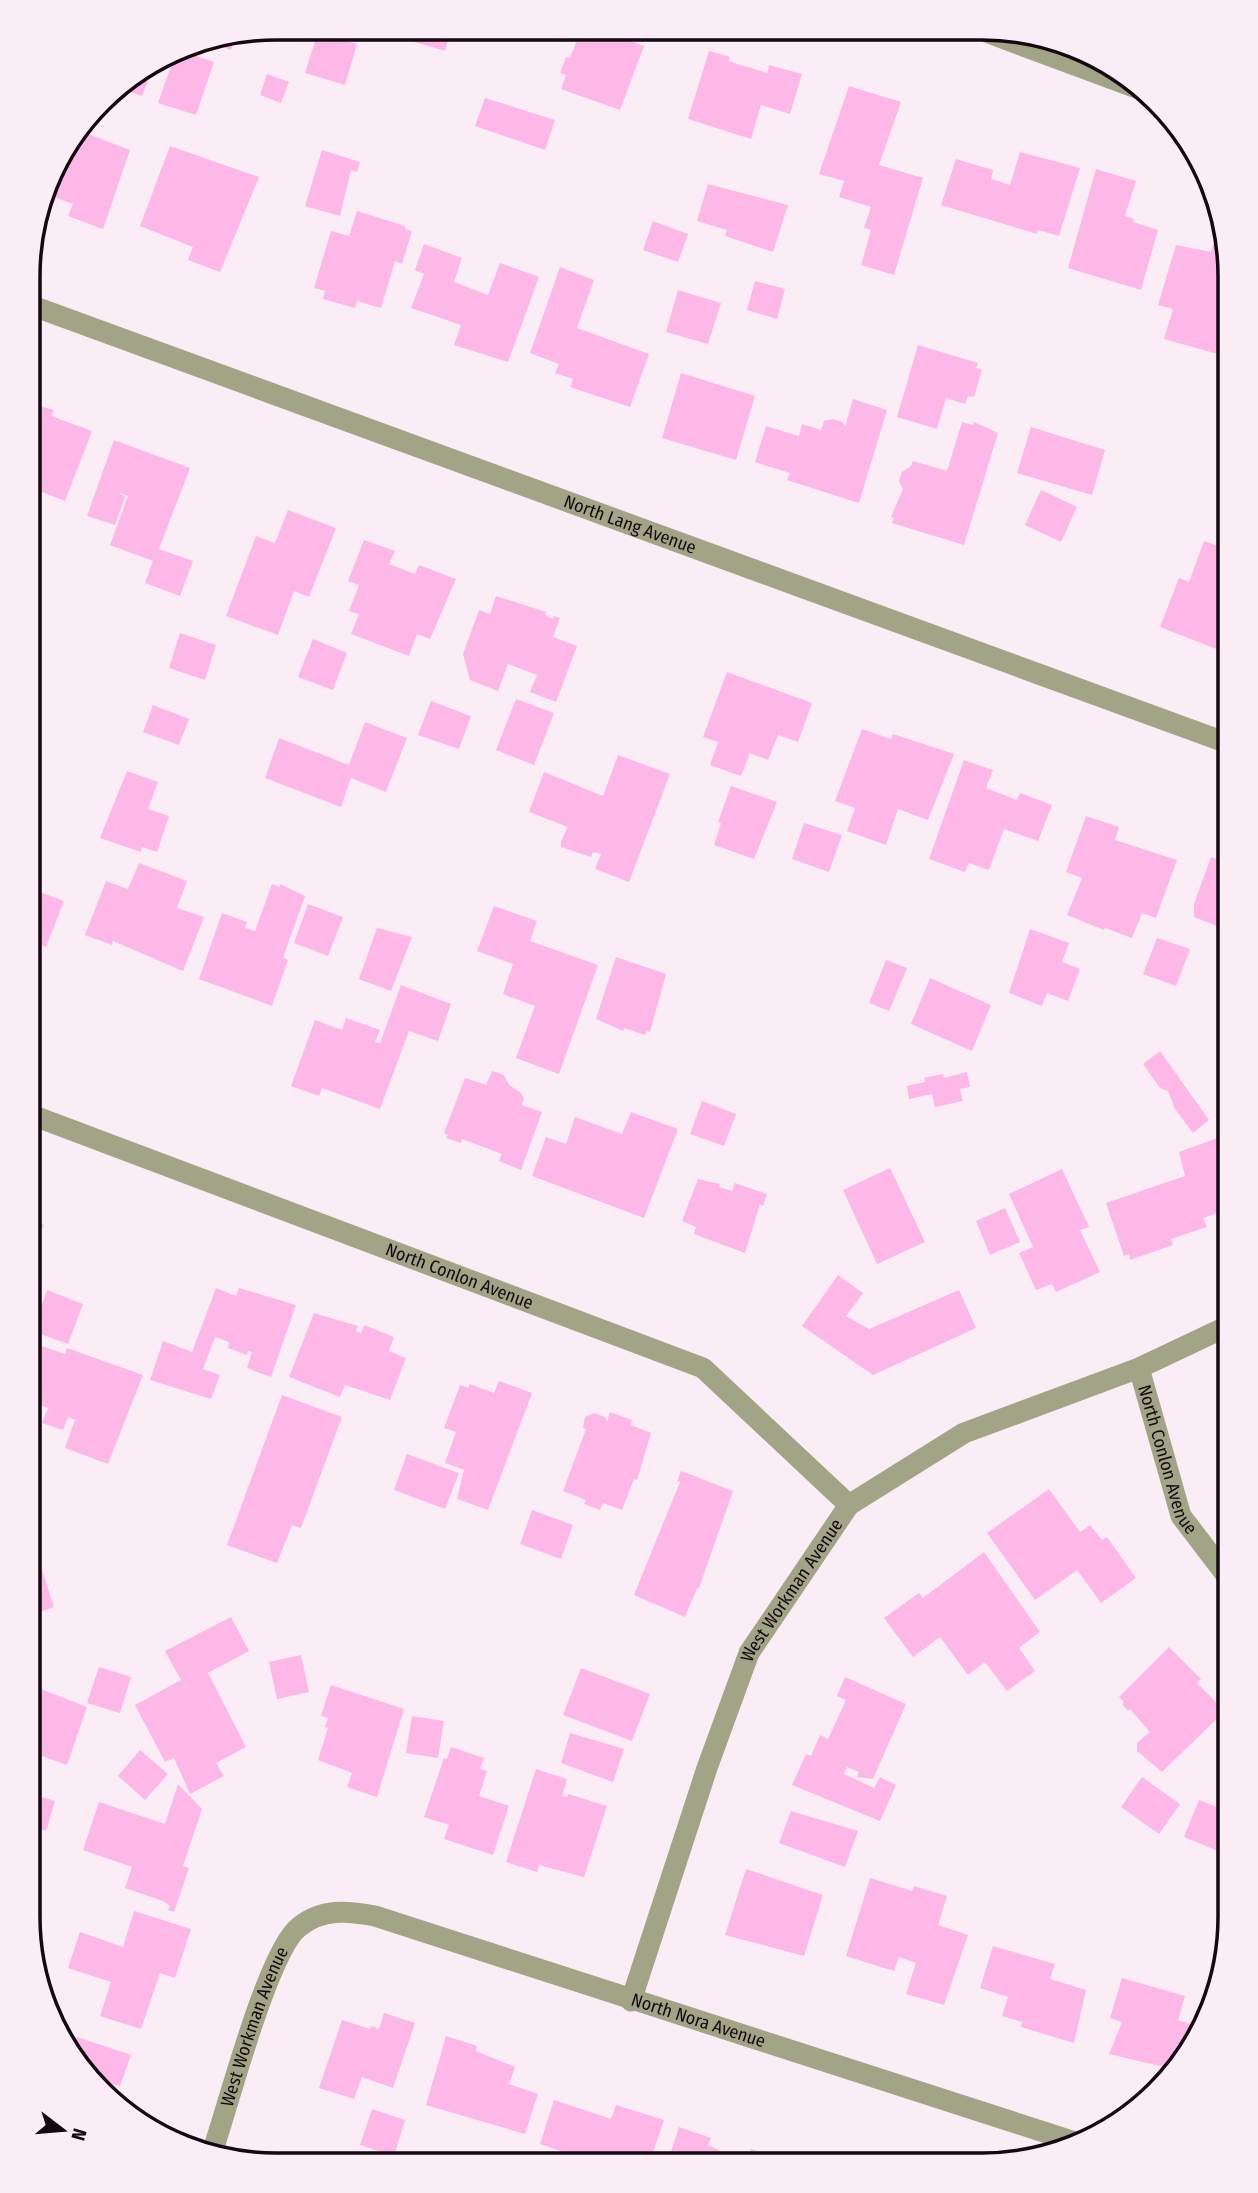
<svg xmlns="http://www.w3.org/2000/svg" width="1258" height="2193" viewBox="0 0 1258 2193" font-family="'Fira Sans Condensed',sans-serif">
  <rect width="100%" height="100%" fill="#fbedf6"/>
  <path fill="#fdb8e7" d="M404,29H451L445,51L401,38Z
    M581,30H630L634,32L630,41L644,46L620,110L561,89L566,75L560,73L566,57L570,58Z
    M318,32L357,44L345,85L305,73Z
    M236,36L231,50L208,41Z
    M177,49L214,62L196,115L158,103Z
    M709,51L730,57L728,61L767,73L769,65L802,74L790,114L761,105L751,139L688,119Z
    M155,63L142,96L117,87Z
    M267,74L289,82L281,103L260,95Z
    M849,86L901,102L879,165L923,178L894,275L861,265L871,230L864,228L871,207L839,197L844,181L819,174Z
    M485,98L555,120L545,150L475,126Z
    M80,131L130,150L103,229L68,216L73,204L45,194L54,166Z
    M170,146L259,177L220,272L188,260L193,247L140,226Z
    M322,150L360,162L357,172L351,170L340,216L305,206Z
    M1020,152L1080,168L1059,236L1038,230L1037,234L941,205L956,159L993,170L991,179L1010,185Z
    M1096,169L1136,181L1125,216L1134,219L1133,222L1158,230L1141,290L1068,268Z
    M708,184L788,205L773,252L725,236L727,230L697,221Z
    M357,211L405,226V229L412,231L402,264L395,261L381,308L357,301L355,308L323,299L325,291L314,288L331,231L349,236Z
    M1221,219L1230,276V338L1225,356L1164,339L1173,309L1158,305L1176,245L1211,252Z
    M653,221L688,234L678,262L643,250Z
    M424,244L462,258L454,282L488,295L500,263L539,277L508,362L454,345L461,325L411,308L424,274L415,270Z
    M560,267L594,280L577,328L649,354L630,407L570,387L573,379L555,373L559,364L530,353Z
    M755,281L785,289L777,319L747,310Z
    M678,290L721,303L708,344L666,332Z
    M918,345L978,363L976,368L982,370L974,397L968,396L965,404L946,398L937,429L897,417Z
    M681,373L755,396L736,460L662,438Z
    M853,399L887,410L859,503L787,480L790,473L755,462L766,426L799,436L802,424L821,430L824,421L833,419L843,422L845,427Z
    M39,406L54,410L51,416L92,431L65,501L32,488L30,493V408L38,411Z
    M962,422L973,425L974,422L998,433L964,545L892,523L894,518L891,517L903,489L899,481L902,472L911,466L913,461L947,471Z
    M1031,427L1105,450L1092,495L1017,473Z
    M114,440L190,468L159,549L193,561L180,596L145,583L153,561L110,545L128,496L119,493L125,497L115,525L87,516Z
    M1041,490L1077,507L1061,542L1025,525Z
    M288,510L336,528L309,597L294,591L278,635L226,616L256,536L275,543Z
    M364,540L395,551L389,564L415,574L419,565L456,579L430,639L417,634L409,656L351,634L359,614L349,611L359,585L348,581Z
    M1204,541L1230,550V634L1226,633L1219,650L1160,627L1179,578L1189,582Z
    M496,596L546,612L545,615L553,619L554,616L560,618L553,637L577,646L556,702L530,692L537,675L508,664L498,691L470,680L463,654L479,610L490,614Z
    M180,633L216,645L205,680L169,668Z
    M313,639L347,653L333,690L298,677Z
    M727,672L812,703L798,742L778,735L768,760L750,753L741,776L710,765L718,742L703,737Z
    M516,699L554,713L534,765L496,750Z
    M431,701L471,716L459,749L418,735Z
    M153,705L189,719L179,745L143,732Z
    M365,722L407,738L386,792L351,778L341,807L265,778L279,738L349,765Z
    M862,729L891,739L893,734L954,754L928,820L898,809L886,845L847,831L855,808L835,801Z
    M618,755L670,774L629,882L595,869L601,854L593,852L591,857L561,847V841L568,827L529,812L544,772L603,796Z
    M964,760L993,770L986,788L1017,800L1020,793L1052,805L1038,841L1004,829L989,870L969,863L965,872L929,859Z
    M127,771L158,782L148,809L169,816L157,852L142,847L141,852L100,838Z
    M731,786L777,802L754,859L714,845L721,823L718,822Z
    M1086,816L1119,827L1115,840L1177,860L1156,918L1142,913L1132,938L1105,928L1104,930L1067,915L1082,878L1066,872Z
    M804,823L842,835L829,872L792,859Z
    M1211,857L1230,864V917L1226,916L1222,928L1194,917V904Z
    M139,863L187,881L177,908L204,917L183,971L113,941L112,945L85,935L106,881L128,889Z
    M272,884L280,887V884L305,896L283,958L288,960L272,1006L199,979L222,913L247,922L245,928L255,931Z
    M29,888L64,901L46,947L29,940Z
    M308,904L343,917L328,956L294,943Z
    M494,906L537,921L530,941L598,965L559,1074L516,1058L535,1006L503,994L513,964L477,951Z
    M377,928L412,937L391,991L359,979Z
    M1030,929L1069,943L1062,962L1080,969L1068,1001L1047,993L1042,1006L1009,993Z
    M1157,938L1190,949L1176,986L1143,974Z
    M616,957L666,974L650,1032L647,1031L645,1035L624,1028L623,1031L596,1019Z
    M886,960L907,968L889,1011L869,1003Z
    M930,978L991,1005L972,1051L911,1024Z
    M401,985L451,1004L438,1041L409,1031L380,1109L322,1088L319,1096L291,1086L315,1020L342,1030L346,1018L380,1030L375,1042L380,1043Z
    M1160,1051L1209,1120L1193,1133L1175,1109L1168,1091L1160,1088L1143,1064Z
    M492,1071L504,1075L509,1085L521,1093L524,1098L522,1105L542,1112L521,1170L499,1161L502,1154L462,1139L461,1143L446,1138L448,1135L444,1133L465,1078L486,1085Z
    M967,1072L970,1087L960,1089L963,1101L935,1107L932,1094L909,1099L907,1086L925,1082L924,1078L943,1074L944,1078Z
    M702,1101L736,1114L724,1146L690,1134Z
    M631,1112L678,1129L644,1218L532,1176L546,1137L566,1144L575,1117L622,1134Z
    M1223,1136L1230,1154V1209L1203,1218L1207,1227L1171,1239L1173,1245L1130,1260L1129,1254L1124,1256L1106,1203L1185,1176L1179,1152Z
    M890,1168L925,1242L877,1264L843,1190Z
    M1062,1169L1089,1227L1080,1230L1100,1272L1056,1292L1052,1284L1036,1290L1019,1253L1033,1247L1009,1194Z
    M698,1179L720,1184L719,1187L732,1191L735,1183L767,1194L763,1206L760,1204L745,1253L694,1234L696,1227L682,1221Z
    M1005,1208L1020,1242L990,1255L976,1221Z
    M29,1219L44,1225L29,1256Z
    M838,1275L863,1293L846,1316L869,1329L959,1290L976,1328L873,1375L802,1326Z
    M216,1288L236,1296L239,1288L296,1305L271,1377L247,1368L252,1352L248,1351L247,1355L228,1348L229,1342L215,1337L203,1369L220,1375L211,1399L150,1380L163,1341L192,1352Z
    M47,1290L83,1304L68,1344L32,1331Z
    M314,1313L358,1326L356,1331L361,1333L364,1325L394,1337L389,1351L406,1358L390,1400L345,1385L340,1397L289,1377Z
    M36,1344L65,1354L67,1348L143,1375L108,1464L65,1448L75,1420L68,1417L63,1430L42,1423L48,1408L29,1401V1365Z
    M499,1381L532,1393L488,1510L457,1499L464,1470L445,1463L456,1432L444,1428L460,1385L468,1388L470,1384L494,1393Z
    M282,1395L342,1417L301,1528L292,1525L277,1563L227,1545Z
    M610,1412L632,1420L631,1425L651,1433L637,1480L634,1479L622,1510L603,1503L600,1510L584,1504L586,1500L563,1491L586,1429L583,1428L585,1417L594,1413L605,1417L607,1422Z
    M407,1454L459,1473L445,1509L394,1490Z
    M681,1471L733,1491L699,1588H697L685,1617L634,1595L680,1482L677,1481Z
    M1049,1489L1080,1532L1090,1525L1102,1540L1107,1537L1136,1578L1101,1603L1077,1570L1035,1600L987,1533Z
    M532,1510L573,1525L561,1559L520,1544Z
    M984,1552L1040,1632L1019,1648L1035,1671L1007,1691L985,1662L968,1675L940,1637L913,1657L884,1618L919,1593L923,1598Z
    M38,1558L54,1607L28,1616V1561Z
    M231,1617L249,1651L208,1673L246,1747L216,1763L224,1776L190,1794L174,1758L165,1762L135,1705L181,1680L165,1651Z
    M1169,1647L1201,1679L1197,1683L1225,1711L1162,1772L1137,1751V1743L1150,1732L1130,1709L1128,1711L1122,1704L1124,1702L1119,1697Z
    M301,1655L309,1692L277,1699L269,1662Z
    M99,1667L131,1677L120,1713L87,1703Z
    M581,1668L650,1694L632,1741L563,1715Z
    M845,1677L906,1704L873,1779L857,1777L859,1772L847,1767L844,1774L874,1788L880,1777L896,1785L880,1821L792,1785L806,1754L811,1756L820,1735L828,1739L846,1700L837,1696Z
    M28,1684L87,1707L67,1765L28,1751Z
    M331,1685L404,1709L377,1797L347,1787L352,1773L318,1760L328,1728L325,1727L328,1718L321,1716Z
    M412,1716L444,1721L438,1758L406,1753Z
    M570,1733L624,1749L613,1782L561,1763Z
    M451,1747L484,1758L480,1769L487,1771L479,1796L509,1806L493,1855L444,1839L449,1825L424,1817L444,1758L447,1759Z
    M140,1750L168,1774L145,1800L118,1776Z
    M536,1769L567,1779L562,1796L567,1797L568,1794L607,1806L584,1877L539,1865L537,1872L506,1862Z
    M1142,1777L1180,1804L1159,1834L1121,1807Z
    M178,1784L202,1809L183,1866L189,1868L174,1912L168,1910L170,1906L163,1901L125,1888L132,1867L83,1850L99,1802L165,1824Z
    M28,1793L55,1801L46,1831L36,1827L29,1851Z
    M1199,1800L1229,1812V1823L1218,1851L1184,1837Z
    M791,1811L858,1831L845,1867L779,1843Z
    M746,1869L823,1895L804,1956L725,1935Z
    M870,1878L912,1891L914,1886L947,1896L938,1925L968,1935L944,2005L906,1994L916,1963L899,1957L894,1971L846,1956Z
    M134,1911L191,1929L175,1978L160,1973L141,2029L100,2016L111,1982L68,1968L80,1932L123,1947Z
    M993,1946L1055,1964L1050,1979L1086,1990L1074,2043L1021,2027L1022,2022L1002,2016L1008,1997L980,1988Z
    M1212,1966L1221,1969L1213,2005L1201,2001Z
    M1122,1978L1185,1996L1178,2020L1197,2026L1191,2047L1177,2070L1109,2054L1122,2022L1110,2018Z
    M384,2013L415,2023L393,2088L362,2077L354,2099L319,2088L342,2020L370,2029L371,2026L379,2029Z
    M446,2036L477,2046L476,2051L515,2067L509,2084L538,2094L525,2134L426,2105Z
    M77,2037L131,2055L120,2086L113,2084L109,2097L79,2068L71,2053Z
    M554,2100L611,2119L616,2105L664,2120L649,2164H599L540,2144Z
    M372,2109L405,2120L394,2156L360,2145Z
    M679,2127L711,2138L708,2145L727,2154L747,2160L751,2149L779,2158L777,2164H667Z"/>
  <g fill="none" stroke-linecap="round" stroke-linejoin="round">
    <g stroke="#a1a585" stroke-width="21">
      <path id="s1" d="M30,305L1230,744"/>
      <path id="s2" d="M29,1114L703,1368L849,1505"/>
      <path id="s3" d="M1139,1368L1181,1516L1230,1580"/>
      <path id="s4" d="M631,2001L707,1768L749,1653L849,1505L964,1433L1139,1368L1230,1325"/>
      <path id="s5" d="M213,2150C228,2106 268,1951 299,1927C322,1908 348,1911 375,1916L1078,2143"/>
    </g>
    <path stroke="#a1a585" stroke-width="21" d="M986,32L1147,92"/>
  </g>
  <g text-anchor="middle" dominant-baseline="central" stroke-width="5" stroke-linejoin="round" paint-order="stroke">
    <g font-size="18" fill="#140910" stroke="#fbedf6">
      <text stroke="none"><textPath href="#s1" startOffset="639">North Lang Avenue</textPath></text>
      <text stroke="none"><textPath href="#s2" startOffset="460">North Conlon Avenue</textPath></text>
      <text stroke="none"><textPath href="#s3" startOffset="96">North Conlon Avenue</textPath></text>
      <text stroke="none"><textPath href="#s4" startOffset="443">West Workman Avenue</textPath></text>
      <text stroke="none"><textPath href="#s5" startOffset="660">North Nora Avenue</textPath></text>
      <text stroke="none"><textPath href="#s5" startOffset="130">West Workman Avenue</textPath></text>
    </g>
  </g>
  <path d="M0 0H1258V2193H0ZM276 40H982A236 236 0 0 1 1218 276V1917A236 236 0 0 1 982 2153H276A236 236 0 0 1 40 1917V276A236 236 0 0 1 276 40Z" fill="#fbedf6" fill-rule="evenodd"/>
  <path fill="none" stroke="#140910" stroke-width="3.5" d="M276 40H982A236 236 0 0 1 1218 276V1917A236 236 0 0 1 982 2153H276A236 236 0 0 1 40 1917V276A236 236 0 0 1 276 40Z"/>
  <g transform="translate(63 2130) rotate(106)" stroke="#fbedf6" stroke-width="5" paint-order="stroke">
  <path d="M0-5L12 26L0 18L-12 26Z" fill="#140910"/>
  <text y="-10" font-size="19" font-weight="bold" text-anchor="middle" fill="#140910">N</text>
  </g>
</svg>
